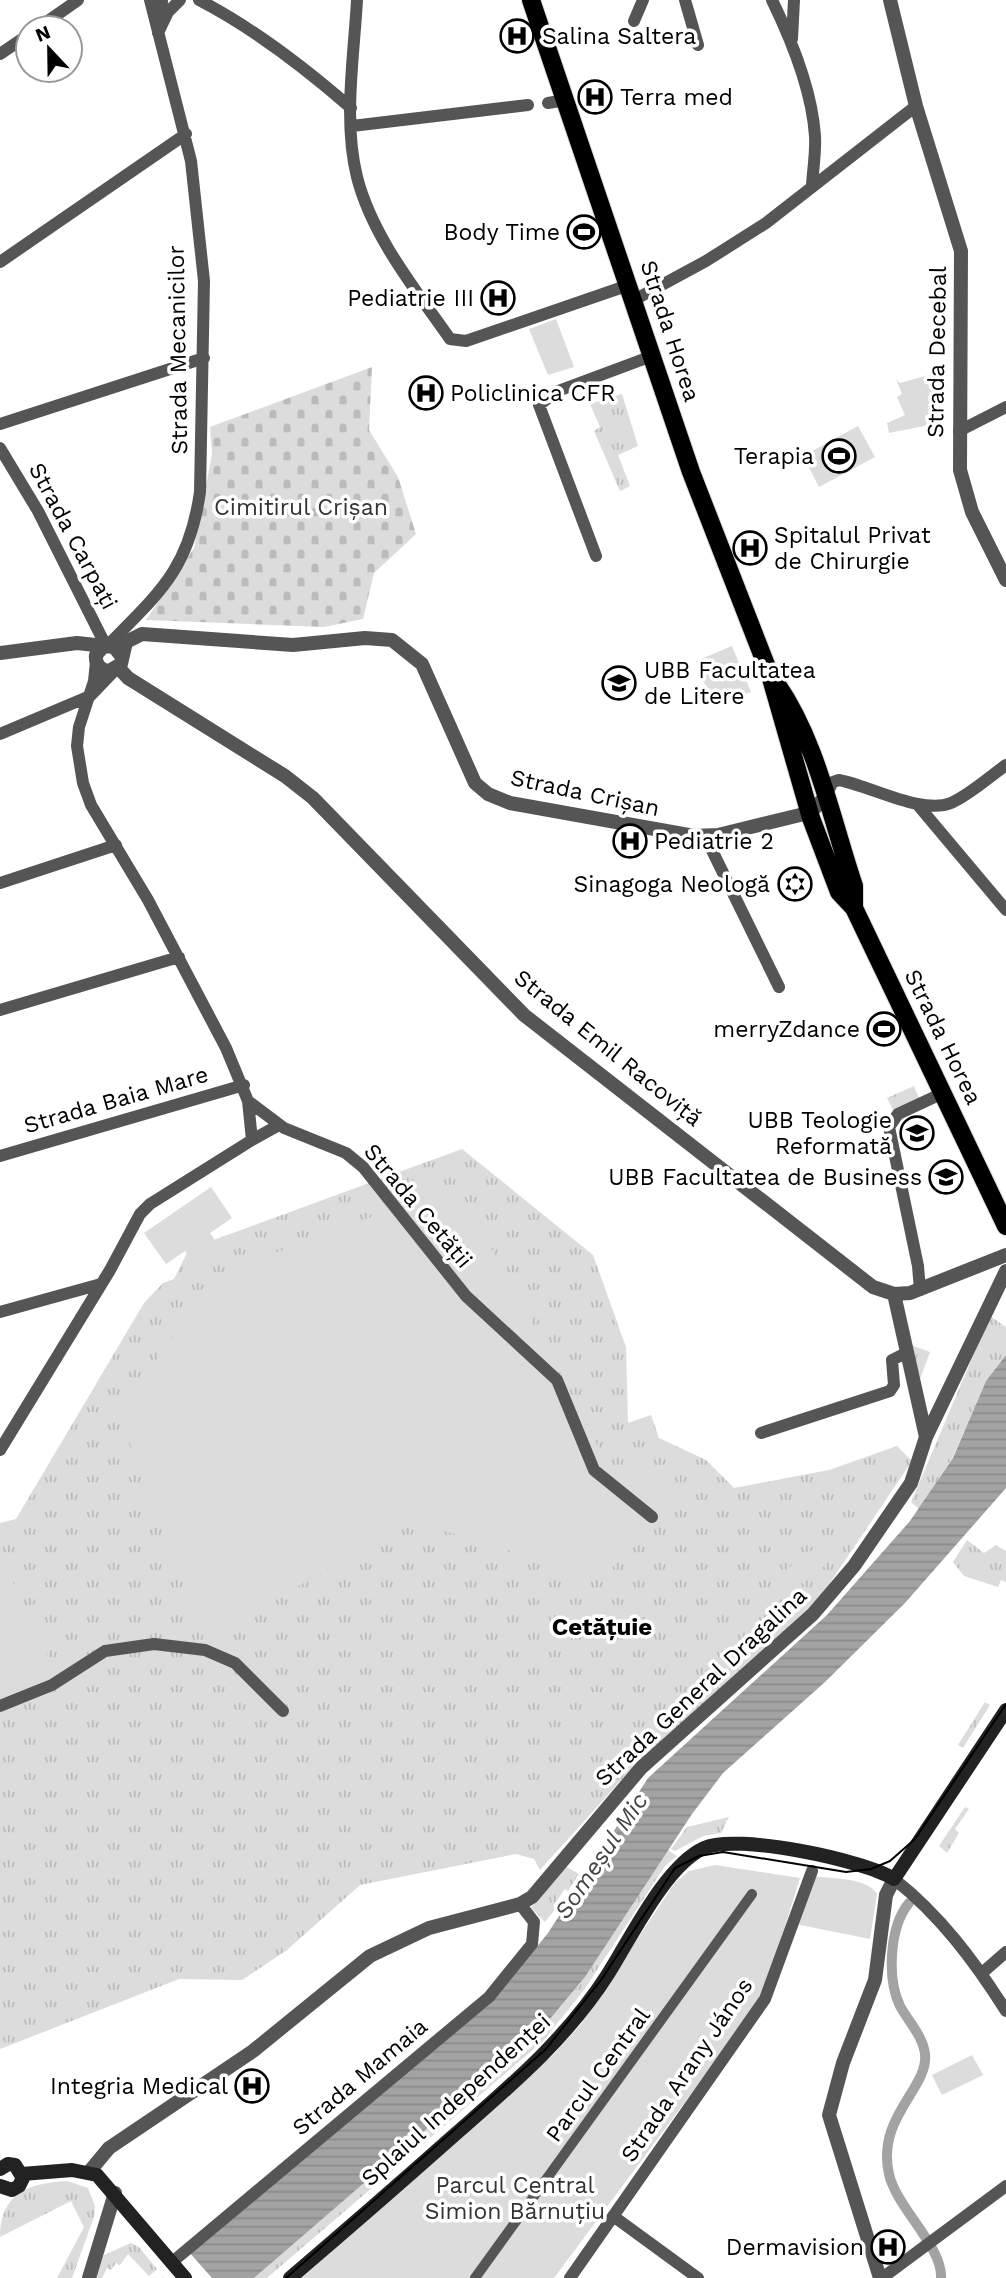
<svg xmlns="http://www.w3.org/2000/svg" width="1006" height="2278" viewBox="0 0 1006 2278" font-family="'Work Sans',sans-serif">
  <defs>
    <pattern id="grass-tufts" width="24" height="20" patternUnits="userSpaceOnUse" patternTransform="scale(1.75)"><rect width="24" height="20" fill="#dcdcdc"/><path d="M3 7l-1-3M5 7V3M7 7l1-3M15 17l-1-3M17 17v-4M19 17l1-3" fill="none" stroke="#bbb"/></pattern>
    <pattern id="cemetery-stones" width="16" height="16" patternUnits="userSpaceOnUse" patternTransform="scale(1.75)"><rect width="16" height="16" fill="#dcdcdc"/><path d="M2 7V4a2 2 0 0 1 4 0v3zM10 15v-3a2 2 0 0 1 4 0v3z" fill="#bbb"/></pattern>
    <pattern id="water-rules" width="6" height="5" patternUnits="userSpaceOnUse" patternTransform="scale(1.75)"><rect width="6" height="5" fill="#a3a3a3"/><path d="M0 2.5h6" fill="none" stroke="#8b8b8b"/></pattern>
  </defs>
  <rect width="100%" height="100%" fill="#fff"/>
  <path fill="url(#grass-tufts)" d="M622,394L638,446L618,455L630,486L620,491L594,431L600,427L590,404Z
    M914,1086L919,1098L893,1110L887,1098Z
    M462,1149L593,1255L626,1347L628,1423L651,1415L659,1438L706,1460L734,1488L829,1470L897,1446L912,1461L819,1599L634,1766L540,1870L534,1859L516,1854L360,1885L287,1950L242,1980L179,1979L0,2049V1523L16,1519L144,1303L163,1283L174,1279L189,1249Z
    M990,1316L1006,1327V1355L986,1381L953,1457L919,1509L911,1502Z
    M908,1344L930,1352L917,1387Z
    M967,1540L984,1553L996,1545L1006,1551V1582L1001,1580L998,1587L964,1576L953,1562Z
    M985,1702L990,1705L963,1748L958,1745Z
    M965,1807L969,1809L955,1829L959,1833L947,1853L939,1846Z
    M729,1817L721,1833L703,1836L675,1851L671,1849L687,1827Z
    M668,1850L677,1856L665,1866L584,1990L543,2041L267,2278H254L539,2032L585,1977Z
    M565,1866L579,1874L568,1891L565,1889L553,1906L556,1908L545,1922L531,1908Z
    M67,2181L88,2188L95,2206L94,2217L72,2278H57L84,2227L71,2201L0,2237C0,2193 29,2183 67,2181Z
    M131,2243L139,2247L157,2269L149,2276L128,2254L120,2265L116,2263L111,2270L107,2268L102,2278H95L104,2255Z"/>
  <path fill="url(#cemetery-stones)" d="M372,367L369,430L398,477L416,534L374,573L363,619L324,627L146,620L194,548L212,454L210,427Z"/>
  <path fill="#dcdcdc" d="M556,319L574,367L548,375L529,329Z
    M943,371L939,423L889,433L887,423L905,415L897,397L902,394L896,379L900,383Z
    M858,426L875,457L819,487L803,456Z
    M732,646L751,692L713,706L696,661Z
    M457,1185L607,1463L695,1492L600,1578L411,1521L205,1640L119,1415L215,1275Z
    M211,1187L232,1218L210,1233L227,1257L201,1274L185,1251L166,1264L144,1233Z
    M843,1544L816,1575L797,1586L784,1572L806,1552Z
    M0,1565L16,1586L59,1681L0,1706Z
    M715,1865L800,1878L763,1997L554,2278H298L554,2054L581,2024L674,1884L689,1871Z
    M812,1876C830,1879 868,1877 877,1894L870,1939L795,1924Z
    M972,2055L983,2075L942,2095L932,2075Z"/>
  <path fill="url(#water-rules)" d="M1006,1355V1488L905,1603L825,1682L723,1773L692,1814L585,1977L539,2032L254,2278H162L509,1981L548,1933L648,1778L827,1615L910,1521L953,1458L986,1381Z"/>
  <path fill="#fff" d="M189,2252L212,2278H162Z"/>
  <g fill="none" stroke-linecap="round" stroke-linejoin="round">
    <path stroke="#a3a3a3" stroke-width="10" d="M909,1903C889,1927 887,1979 900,2006C908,2021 923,2036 925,2054C929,2088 876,2117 889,2174C896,2207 943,2247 941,2278"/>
    <defs>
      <path id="primary" d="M531,0L691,472L770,675L811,818L839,892L854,908L1006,1226
        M776,683C817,742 831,818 854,886V908"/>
    </defs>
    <use href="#primary" stroke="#dbdbdb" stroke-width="20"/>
    <path stroke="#555" stroke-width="10" d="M475,2278L752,1894"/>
    <path stroke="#555" stroke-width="12" d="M199,0C255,29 304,67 351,108
      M357,0C354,56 343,121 357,177C372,236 415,289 450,339L466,341L629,285
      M685,0L698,45
      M772,0C792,41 812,90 815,136C816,152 813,169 812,185
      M634,21L643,0
      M161,23L162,0
      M38,28L78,0
      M158,33L168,12L180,0
      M792,39L794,0
      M0,54L28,35
      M548,103L566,100
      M352,126L528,105
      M0,262L186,134
      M634,300L706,261L766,223L916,106
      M0,424L204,358
      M959,431L1006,407
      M0,448L38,511L106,646
      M596,556L539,405L558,391L652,356
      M108,645C160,592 189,569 200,492L204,281L191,161L150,0
      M0,734L90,696L116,669
      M825,797L833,782L839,780C871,786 922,815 951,803C971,794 989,777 1006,765
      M917,804L1006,910
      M705,836L779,987
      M0,883L116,845
      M0,1010L179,957
      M248,1101L284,1128L346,1153L363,1167L466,1296L557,1380L594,1470L652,1517
      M252,1140L279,1125
      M0,1156L244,1085
      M920,1290L918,1266L889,1127L898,1114L943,1093
      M0,1312L101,1284
      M761,1433L890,1391L894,1385L892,1360L906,1353
      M0,1450L110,1270L140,1214L150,1204L252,1140L248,1101L226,1048L148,900L91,805L83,783L77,746L79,727L94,681L96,662
      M0,1706L52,1685L105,1651L154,1644L205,1650L235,1663L283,1711
      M894,1879C940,1915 975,1962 1006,2011
      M982,1973L1006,1952
      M613,2216L698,2278
      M171,2263L489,1997L532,1944L534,1922L520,1904
      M570,2278L765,1999L812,1871
      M882,2278L1006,2186"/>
    <path stroke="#555" stroke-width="14" d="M890,0L916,106L961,251L960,470L972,512L1006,580
      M103,647L96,655C95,664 100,670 109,671L121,664L126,642L142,634L293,645L365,638L392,640L422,664L475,783L488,794L510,803L694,836L718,835L800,815L812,811L825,797
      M0,653L77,643L114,647L122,657
      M118,667L128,678L285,776L313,798L524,1015L873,1287L894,1294L910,1293L1006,1255
      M894,1294L926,1437
      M89,2172L109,2148L253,2051L370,1956L429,1928L520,1904L532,1897L641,1768L813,1614L854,1566L911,1483L926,1437L1006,1271
      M89,2278L115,2193
      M880,2278L829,2115L843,2063L875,1980L886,1895L894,1879"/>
    <path stroke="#222" stroke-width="14" d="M0,2169L8,2164L15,2165L23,2178L19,2186L12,2190L0,2186
      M22,2174L72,2170L97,2175L185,2278
      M290,2278C344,2232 398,2185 451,2138C509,2087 566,2040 608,1974C631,1938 665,1866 704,1848C736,1833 864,1860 894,1879L1006,1710"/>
    <use href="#primary" stroke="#000" stroke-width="18"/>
    <path stroke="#000" stroke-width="2" d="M530,0L697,497L772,688L854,915L1006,1233
      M286,2278L546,2049L601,1980L675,1868L699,1856L723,1852L846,1872L871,1869L890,1861L915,1839L1006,1704"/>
  </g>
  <defs>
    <symbol id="hospital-ring" viewBox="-11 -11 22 22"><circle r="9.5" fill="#fff" stroke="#000" stroke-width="1.5"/><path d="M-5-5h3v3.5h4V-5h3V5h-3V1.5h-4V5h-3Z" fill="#000"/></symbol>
    <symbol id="stadium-ring" viewBox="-11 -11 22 22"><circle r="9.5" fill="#fff" stroke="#000" stroke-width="1.5"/><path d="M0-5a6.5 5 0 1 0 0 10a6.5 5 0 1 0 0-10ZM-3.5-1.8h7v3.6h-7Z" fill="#000"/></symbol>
    <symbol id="university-ring" viewBox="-11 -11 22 22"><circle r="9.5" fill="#fff" stroke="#000" stroke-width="1.5"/><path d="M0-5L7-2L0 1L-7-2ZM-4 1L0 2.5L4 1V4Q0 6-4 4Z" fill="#000"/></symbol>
    <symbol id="synagogue-ring" viewBox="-11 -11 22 22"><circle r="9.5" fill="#fff" stroke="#000" stroke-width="1.5"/><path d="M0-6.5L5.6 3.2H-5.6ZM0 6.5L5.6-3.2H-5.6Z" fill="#000"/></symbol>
  </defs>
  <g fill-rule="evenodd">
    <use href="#hospital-ring" x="498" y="17" width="38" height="38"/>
    <use href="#hospital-ring" x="576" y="78" width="38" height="38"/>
    <use href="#stadium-ring" x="565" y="213" width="38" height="38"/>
    <use href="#hospital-ring" x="479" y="279" width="38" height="38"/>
    <use href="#hospital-ring" x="407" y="374" width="38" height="38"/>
    <use href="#stadium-ring" x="820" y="437" width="38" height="38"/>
    <use href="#hospital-ring" x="731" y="529" width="38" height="38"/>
    <use href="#university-ring" x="600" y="664" width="38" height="38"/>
    <use href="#hospital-ring" x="611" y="822" width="38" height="38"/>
    <use href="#synagogue-ring" x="776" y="865" width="38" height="38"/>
    <use href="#stadium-ring" x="865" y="1010" width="38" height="38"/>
    <use href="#university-ring" x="898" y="1114" width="38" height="38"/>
    <use href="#university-ring" x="927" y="1158" width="38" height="38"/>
    <use href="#hospital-ring" x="233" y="2067" width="38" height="38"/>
    <use href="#hospital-ring" x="869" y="2228" width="38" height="38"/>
  </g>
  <g text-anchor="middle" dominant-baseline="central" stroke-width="7" stroke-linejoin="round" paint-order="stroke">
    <g font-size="23" fill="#000" stroke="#fff" text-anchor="end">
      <text x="542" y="36" text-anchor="start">Salina Saltera</text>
      <text x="620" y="97" text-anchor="start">Terra med</text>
      <text x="560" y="232">Body Time</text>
      <text x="474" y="298">Pediatrie III</text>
      <text x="450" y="393" text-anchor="start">Policlinica CFR</text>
      <text x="814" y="456">Terapia</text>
      <text x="774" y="535" text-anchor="start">Spitalul Privat<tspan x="774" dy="26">de Chirurgie</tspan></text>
      <text x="644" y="670" text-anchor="start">UBB Facultatea<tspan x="644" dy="26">de Litere</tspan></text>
      <text x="654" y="841" text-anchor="start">Pediatrie 2</text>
      <text x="770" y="884">Sinagoga Neologă</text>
      <text x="860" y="1029">merryZdance</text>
      <text x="892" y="1120">UBB Teologie<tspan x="892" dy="26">Reformată</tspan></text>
      <text x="922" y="1177">UBB Facultatea de Business</text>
      <text x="228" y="2086">Integria Medical</text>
      <text x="864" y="2247">Dermavision</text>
    </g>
    <g font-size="23" fill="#000" stroke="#fff">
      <text transform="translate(670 331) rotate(72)">Strada Horea</text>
      <text transform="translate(178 350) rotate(-91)">Strada Mecanicilor</text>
      <text transform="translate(937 352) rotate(-89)">Strada Decebal</text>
      <text transform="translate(73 536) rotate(62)">Strada Carpați</text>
      <text transform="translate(585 793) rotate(12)">Strada Crișan</text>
      <text transform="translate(943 1037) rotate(64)">Strada Horea</text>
      <text transform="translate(608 1048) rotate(39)">Strada Emil Racoviță</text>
      <text transform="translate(116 1100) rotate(-16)">Strada Baia Mare</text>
      <text transform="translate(418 1206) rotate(50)">Strada Cetății</text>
      <text transform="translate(701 1687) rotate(-43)">Strada General Dragalina</text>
      <text transform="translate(687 2070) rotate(-56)">Strada Arany János</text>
      <text transform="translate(598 2075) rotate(-54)">Parcul Central</text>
      <text transform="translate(360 2077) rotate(-40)">Strada Mamaia</text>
      <text transform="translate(456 2100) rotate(-42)">Splaiul Independenței</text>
    </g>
    <g font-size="23" fill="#333" stroke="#fff">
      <text x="301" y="507">Cimitirul Crișan</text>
      <text x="515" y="2185">Parcul Central<tspan x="515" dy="26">Simion Bărnuțiu</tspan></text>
    </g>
    <g font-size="24" font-weight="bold" fill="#000" stroke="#fff">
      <text x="602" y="1627">Cetățuie</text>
    </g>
    <g font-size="24" font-style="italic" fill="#444" stroke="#fff">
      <text transform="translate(601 1856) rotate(-56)">Someșul Mic</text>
    </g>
  </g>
  <g transform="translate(49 49) rotate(338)"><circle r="33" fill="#ffffff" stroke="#999999" stroke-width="2"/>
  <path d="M0-5L12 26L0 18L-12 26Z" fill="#000000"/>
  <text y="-10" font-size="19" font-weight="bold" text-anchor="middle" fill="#000000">N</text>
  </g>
</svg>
